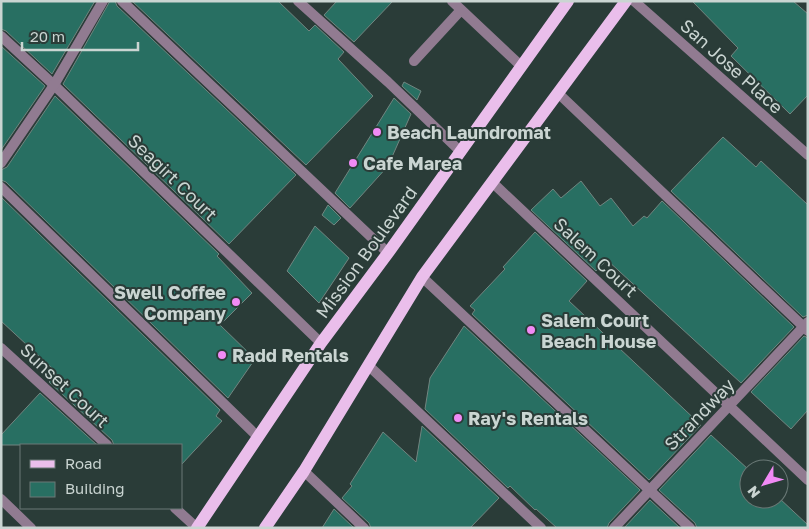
<svg xmlns="http://www.w3.org/2000/svg" width="809" height="529" viewBox="0 0 809 529" font-family="'Golos Text',sans-serif">
  <rect width="100%" height="100%" fill="#2a3c38"/>
  <path fill="#286f62" stroke="#718580" d="M1,1H95L52,74L6,31L1,29Z
    M110,1H115L117,6L296,175L229,244L63,84Z
    M132,1H278L309,31L315,25L344,52L338,59L373,96L306,165Z
    M337,1H393L354,42L324,15Z
    M692,1H793L808,14V95L790,114L731,56L738,48Z
    M1,46L45,86L1,150Z
    M404,82L421,91L417,100L402,86Z
    M55,96L219,254L217,256L252,293L220,325L255,359L228,398L6,182L1,180V170L7,167Z
    M394,98L411,114L388,166L350,208L335,193Z
    M723,137L756,167L761,161L808,205V315L803,317L671,191Z
    M581,181L600,206L611,198L633,226L644,216L647,218L662,201L794,327L741,383L607,260L596,271L531,210L553,189L561,198Z
    M1,197L220,410L216,416L222,421L181,465V445H114L112,440L49,382L56,375L52,371L54,370L1,321Z
    M328,205L341,218L334,225L322,215Z
    M315,226L349,258L319,303L287,271Z
    M535,232L587,281L569,301L701,425L649,480L472,314L475,310L470,306L505,269L503,267Z
    M464,326L640,490L609,523L607,528H557L536,509L535,510L510,486L508,488L425,409L430,378Z
    M804,336L808,338V410L791,429L751,392Z
    M40,393L97,445H1V435Z
    M422,426L499,498L470,528H371L369,523L342,498L352,486L350,484L383,432L416,462Z
    M711,435L749,470V499L779,498L808,525V528H697L695,523L659,490Z
    M650,500L680,528H624Z
    M334,509L354,528H322Z"/>
  <g fill="none" stroke-linecap="round" stroke-linejoin="round">
    <path stroke="#917b91" stroke-width="10" d="M122,1L388,253
      M452,1L521,66
      M414,61L461,10
      M559,94L808,331
      M1,187L258,437
      M422,277L690,528
      M304,471L364,528
      M1,499L31,528"/>
    <path stroke="#917b91" stroke-width="10" d="M298,1L388,82L461,152
      M1,36L54,85L321,343
      M493,183L808,480
      M1,348L107,445
      M369,366L541,528
      M175,508L197,528"/>
    <path stroke="#917b91" stroke-width="10" d="M634,1L808,155
      M1,163L54,85L103,1
      M614,528L808,322"/>
    <path stroke="#eabeeb" stroke-width="12" d="M197,528L321,343L388,253L568,1
      M265,528L304,471L422,277L626,1"/>
  </g>
  <g fill="#f18af5" stroke="#2a3c38" stroke-width="2">
    <circle cx="377" cy="132" r="5"/>
    <circle cx="353" cy="163" r="5"/>
    <circle cx="236" cy="302" r="5"/>
    <circle cx="531" cy="330" r="5"/>
    <circle cx="222" cy="355" r="5"/>
    <circle cx="458" cy="418" r="5"/>
  </g>
  <g text-anchor="middle" dominant-baseline="central" stroke-width="4" stroke-linejoin="round" paint-order="stroke">
    <g font-size="18" fill="#cad5d2" stroke="#2a3c38">
      <text transform="translate(732 66) rotate(42)">San Jose Place</text>
      <text transform="translate(173 177) rotate(44)">Seagirt Court</text>
      <text transform="translate(366 252) rotate(-54)">Mission Boulevard</text>
      <text transform="translate(596 257) rotate(43)">Salem Court</text>
      <text transform="translate(65 385) rotate(43)">Sunset Court</text>
      <text transform="translate(699 414) rotate(-46)">Strandway</text>
    </g>
    <g font-size="18" font-weight="bold" fill="#cad5d2" stroke="#2a3c38" text-anchor="start">
      <text x="387" y="132">Beach Laundromat</text>
      <text x="363" y="163">Cafe Marea</text>
      <text x="226" y="292" text-anchor="end">Swell Coffee<tspan x="226" dy="21">Company</tspan></text>
      <text x="541" y="320">Salem Court<tspan x="541" dy="21">Beach House</tspan></text>
      <text x="232" y="355">Radd Rentals</text>
      <text x="468" y="418">Ray's Rentals</text>
    </g>
  </g>
  <rect width="809" height="529" fill="none" stroke="#cad5d2" stroke-width="5"/>
  <rect x="20" y="444" width="162" height="65" fill="#2a3c38" stroke="#6a7976"/>
  <rect x="30" y="460" width="25" height="8" fill="#eabeeb" stroke="#6a7976"/>
  <text x="65" y="469" font-size="15" fill="#cad5d2">Road</text>
  <rect x="30" y="482" width="25" height="15" fill="#286f62" stroke="#6a7976"/>
  <text x="65" y="494" font-size="15" fill="#cad5d2">Building</text>
  <g transform="translate(764 484) rotate(232)"><circle r="24" fill="#2a3c38" stroke="#6a7976"/>
  <path d="M0-4L9 19L0 12L-9 19Z" fill="#f18af5"/>
  <text y="-8" font-size="14" font-weight="bold" text-anchor="middle" fill="#cad5d2">N</text>
  </g>
  <path d="M22 42v8h116v-8" fill="none" stroke="#cad5d2" stroke-width="2.5"/>
  <text x="30" y="42" font-size="15" fill="#cad5d2" stroke="#2a3c38" stroke-width="4" paint-order="stroke">20 m</text>
</svg>
